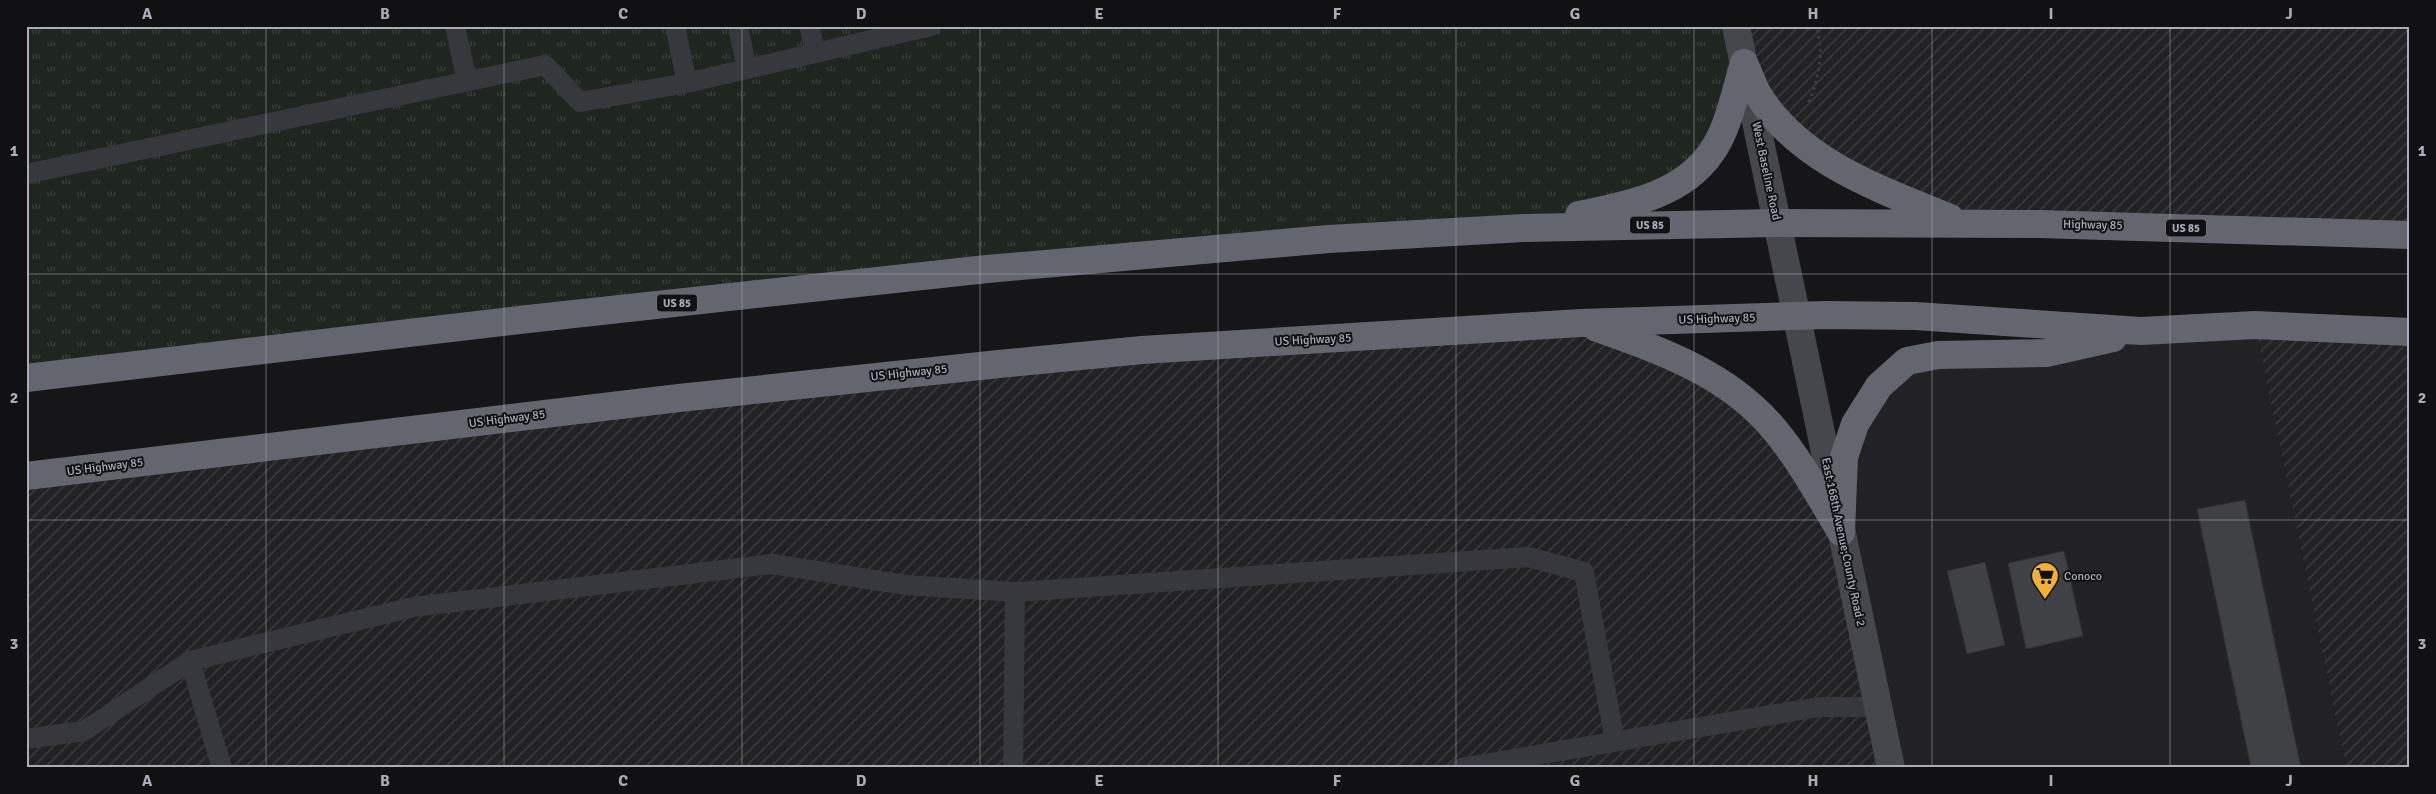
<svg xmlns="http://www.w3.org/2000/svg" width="2436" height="794" viewBox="0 0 2436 794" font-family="Signika,sans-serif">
  <defs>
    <pattern id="industrial-furrows" width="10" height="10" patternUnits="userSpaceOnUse" patternTransform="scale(1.25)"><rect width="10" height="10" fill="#222225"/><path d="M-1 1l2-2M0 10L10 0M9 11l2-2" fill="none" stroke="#3f3f43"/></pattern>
    <pattern id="grass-tufts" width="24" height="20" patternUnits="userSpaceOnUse" patternTransform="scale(1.25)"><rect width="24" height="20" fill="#1e261f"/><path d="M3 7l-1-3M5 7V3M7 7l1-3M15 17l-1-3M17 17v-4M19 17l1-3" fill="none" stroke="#3c433d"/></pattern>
  </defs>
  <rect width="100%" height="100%" fill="#161618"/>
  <path fill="#222225" d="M2255,325L2346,768H1891L1844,543V457L1888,376Z"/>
  <path fill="url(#industrial-furrows)" d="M1736,26H2410V235L1963,224L1795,136Z
    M1581,323L1734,392L1844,543L1888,768H26V476L679,398Z
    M2255,325L2410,332V768H2346Z"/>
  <path fill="url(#grass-tufts)" d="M26,26H1736L1744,63L1685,179L1524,228L26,378Z"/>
  <path fill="#404145" stroke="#303034" d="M2245,500L2301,768H2251L2197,509Z
    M2064,551L2083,636L2026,649L2008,563Z
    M1985,562L2005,645L1967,654L1947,571Z"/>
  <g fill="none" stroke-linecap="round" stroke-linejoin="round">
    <path stroke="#3d3f44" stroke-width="3" stroke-dasharray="2.5 4" stroke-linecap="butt" d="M1809,102C1820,75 1823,54 1817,26"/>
    <path stroke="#37383d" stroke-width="20" d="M455,26L467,81
      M675,26L687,83
      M809,26L816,53
      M739,32L747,69
      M26,174L545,65L580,102L687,83L931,26
      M1015,592L1528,557L1584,572L1615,742
      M26,739L84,731L190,661
      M222,768L190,661L413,607L772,564L906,585L1015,592L1013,768
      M1461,768L1818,707H1878"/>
    <path stroke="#45474d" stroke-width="28" d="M1736,26L1891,768"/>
    <path stroke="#63666e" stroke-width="28" d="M1744,63C1748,72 1752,82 1756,91C1796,161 1880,189 1950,218
      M1579,215C1626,205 1681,196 1711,153C1729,128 1735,92 1744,63
      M1597,328C1662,351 1728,374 1774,429C1800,460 1820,497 1841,532
      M26,378L528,319L987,269L1329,239L1524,228L1777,223L2039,224L2410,235
      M26,476L679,398L999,364L1142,350L1581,323L1826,315L1915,316L2141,331L2255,325L2410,332
      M1841,532L1844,457L1855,424L1879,386L1907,361L1938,355L2046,353L2113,338"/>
  </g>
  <path fill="none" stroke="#a8adb8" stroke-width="1" stroke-opacity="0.55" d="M266,26V768M504,26V768M742,26V768M980,26V768M1218,26V768M1456,26V768M1694,26V768M1932,26V768M2170,26V768M26,274H2410M26,520H2410"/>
  <defs>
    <symbol id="supermarket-pin" viewBox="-11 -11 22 30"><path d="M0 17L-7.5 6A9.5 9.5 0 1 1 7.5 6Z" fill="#f2b134" stroke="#111113"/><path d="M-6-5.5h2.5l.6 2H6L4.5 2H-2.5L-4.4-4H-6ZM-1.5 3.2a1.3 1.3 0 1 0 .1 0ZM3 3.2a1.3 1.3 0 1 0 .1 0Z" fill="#111"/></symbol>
  </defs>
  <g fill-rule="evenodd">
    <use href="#supermarket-pin" x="2029" y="560" width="32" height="43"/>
  </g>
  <g text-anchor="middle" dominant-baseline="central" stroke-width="4" stroke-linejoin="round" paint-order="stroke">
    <g fill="#111113" stroke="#7b7e86" stroke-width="1">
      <rect x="1630" y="216.5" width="40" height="17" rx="4"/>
      <rect x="2166" y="219.5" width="40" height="17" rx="4"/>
      <rect x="657" y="294.5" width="40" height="17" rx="4"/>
    </g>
    <g font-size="11" font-weight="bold" fill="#a8adb8">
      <text x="1650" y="225">US 85</text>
      <text x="2186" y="228">US 85</text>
      <text x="677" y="303">US 85</text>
    </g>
    <g font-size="12" fill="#a8adb8" stroke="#111113">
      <text transform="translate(1766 171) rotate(78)">West Baseline Road</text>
      <text transform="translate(2093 225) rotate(1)">Highway 85</text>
      <text transform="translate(1717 319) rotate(-2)">US Highway 85</text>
      <text transform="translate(1313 340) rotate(-3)">US Highway 85</text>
      <text transform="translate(909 373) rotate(-6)">US Highway 85</text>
      <text transform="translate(507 419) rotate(-7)">US Highway 85</text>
      <text transform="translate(105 467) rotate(-7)">US Highway 85</text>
      <text transform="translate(1843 542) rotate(78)">East 168th Avenue;County Road 2</text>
    </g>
    <g font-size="12" fill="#a8adb8" stroke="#111113" text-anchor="start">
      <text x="2064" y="576">Conoco</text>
    </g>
  </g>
  <rect width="2436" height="794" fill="none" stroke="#111113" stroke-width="55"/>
  <rect x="28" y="28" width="2380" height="738" fill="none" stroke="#a8adb8" stroke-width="2"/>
  <g font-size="16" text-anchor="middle" font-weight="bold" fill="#a8adb8">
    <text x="147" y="19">A</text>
    <text x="385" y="19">B</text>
    <text x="623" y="19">C</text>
    <text x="861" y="19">D</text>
    <text x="1099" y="19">E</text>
    <text x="1337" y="19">F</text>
    <text x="1575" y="19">G</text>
    <text x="1813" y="19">H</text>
    <text x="2051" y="19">I</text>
    <text x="2289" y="19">J</text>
    <text x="14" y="156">1</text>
    <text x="2422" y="156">1</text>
    <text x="14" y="403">2</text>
    <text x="2422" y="403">2</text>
    <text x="14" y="649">3</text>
    <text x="2422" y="649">3</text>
    <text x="147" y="786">A</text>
    <text x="385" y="786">B</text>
    <text x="623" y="786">C</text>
    <text x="861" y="786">D</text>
    <text x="1099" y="786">E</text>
    <text x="1337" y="786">F</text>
    <text x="1575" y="786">G</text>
    <text x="1813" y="786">H</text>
    <text x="2051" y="786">I</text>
    <text x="2289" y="786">J</text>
  </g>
</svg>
